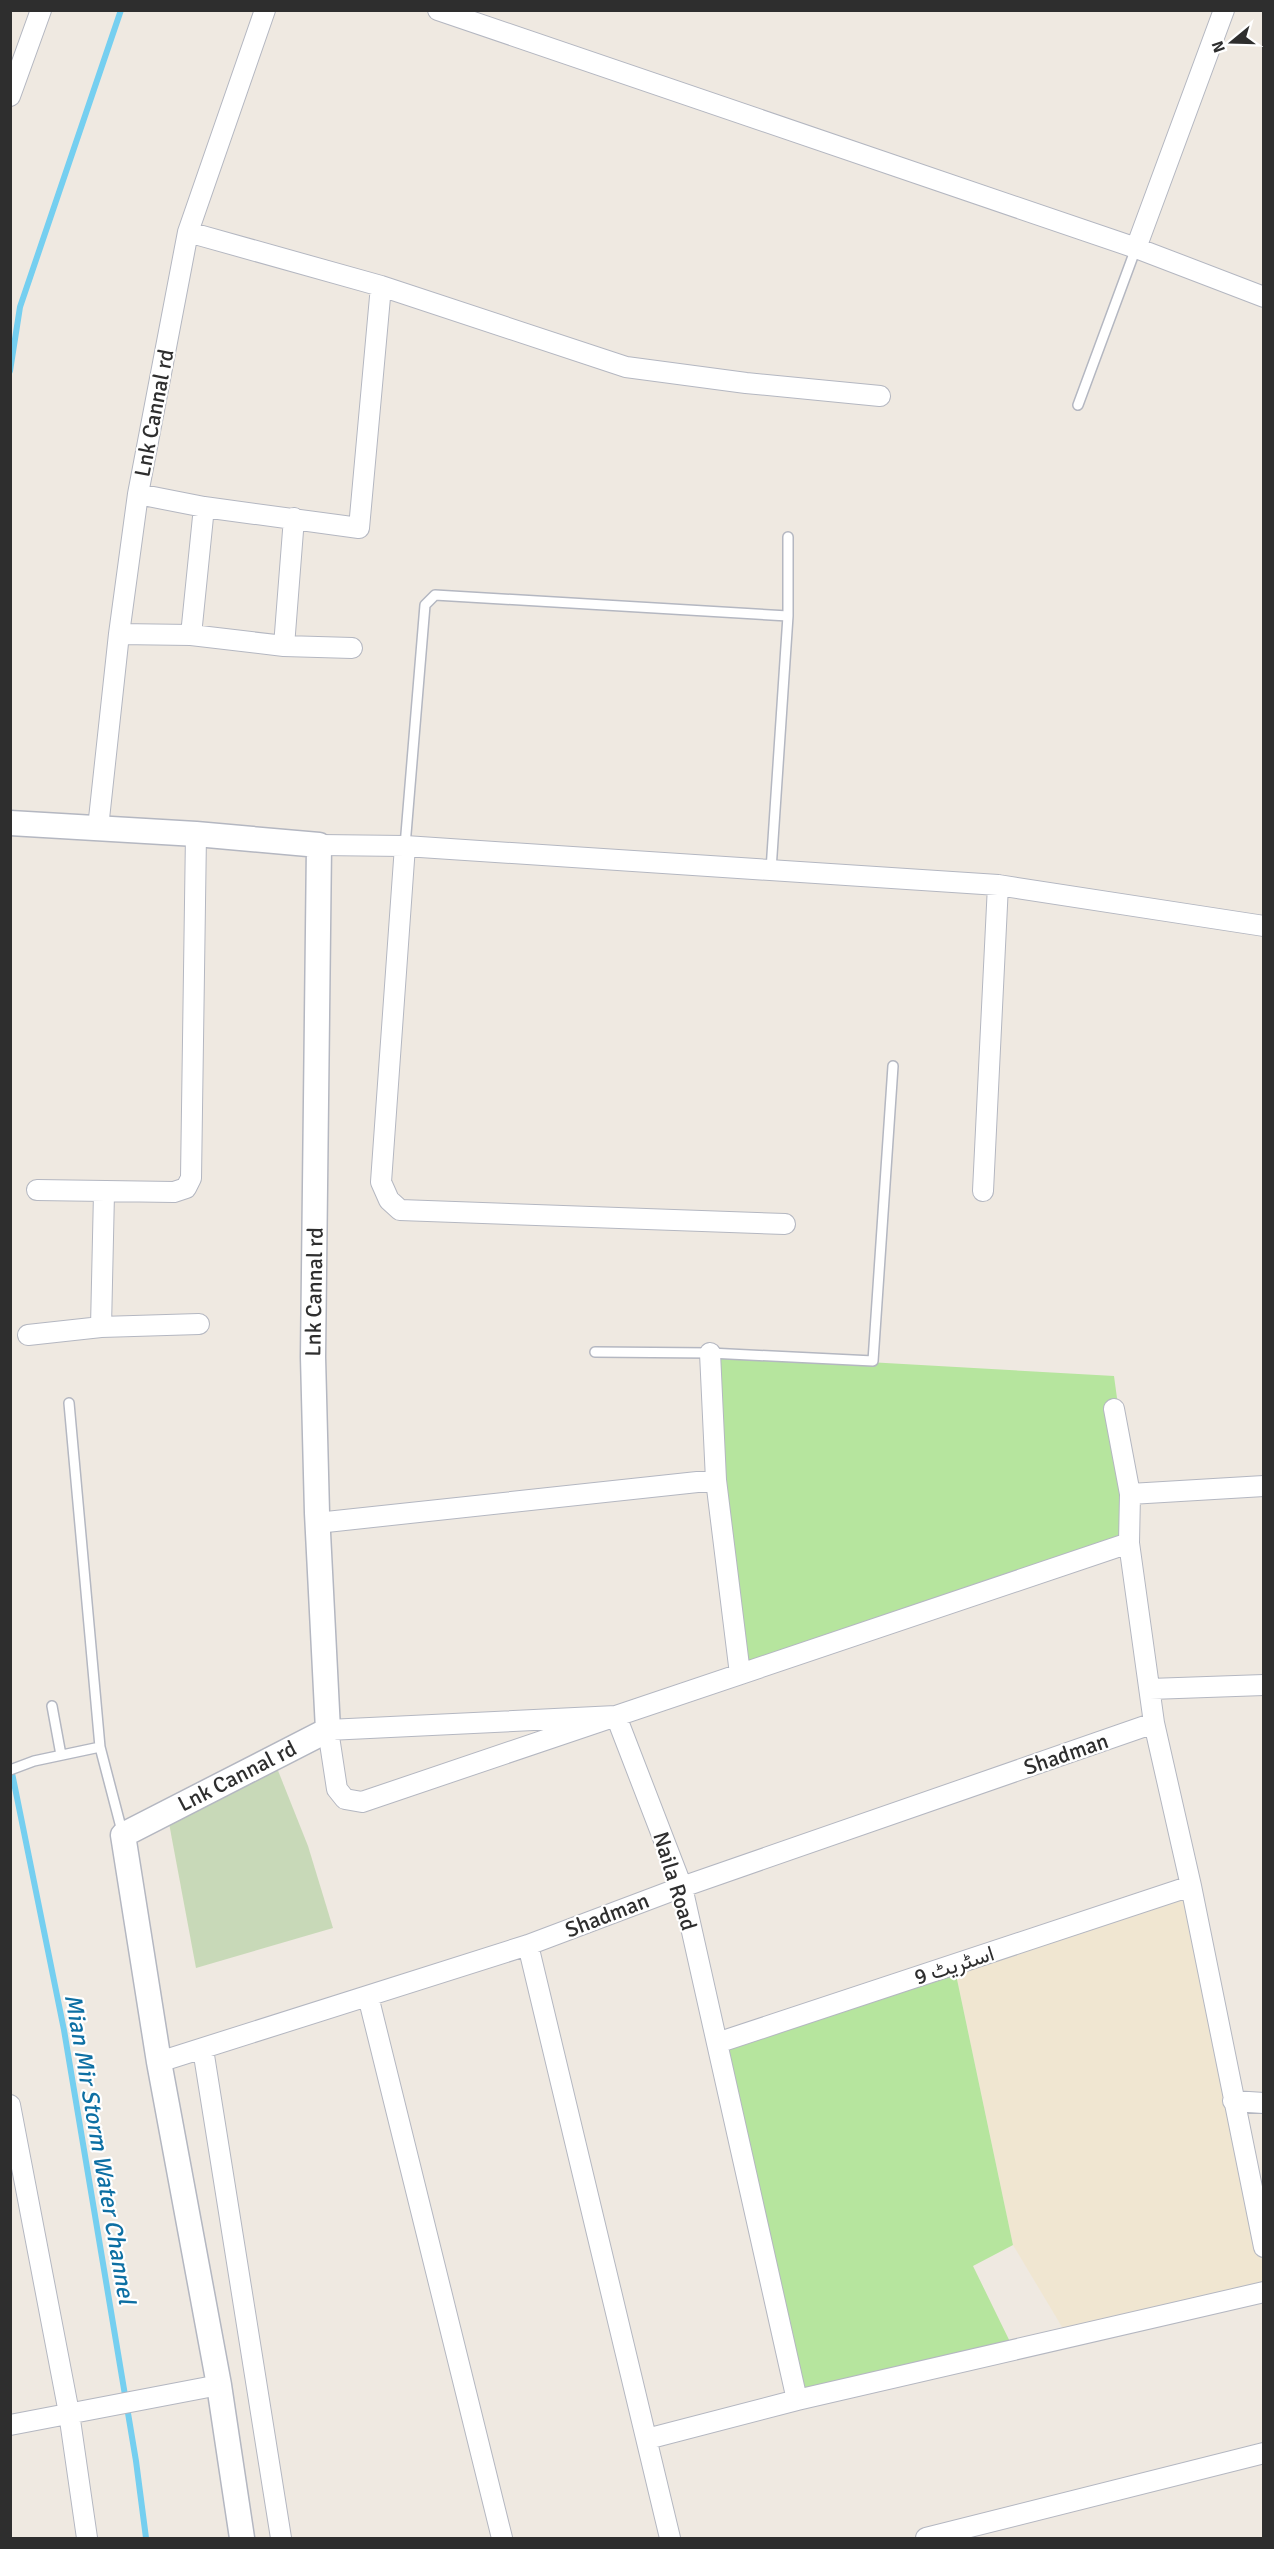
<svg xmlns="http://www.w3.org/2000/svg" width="1274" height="2549" viewBox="0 0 1274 2549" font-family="Signika,Vazirmatn,sans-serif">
  <rect width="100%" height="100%" fill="#efe9e1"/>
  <path fill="#f0e6d1" d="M1191,1886L1263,2245V2292L1068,2337L1013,2245L954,1965Z"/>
  <path fill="#b6e59e" d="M710,1353L1114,1376L1130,1494L1129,1543L740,1674Z
    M954,1965L1013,2245L973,2266L1014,2350L797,2400L717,2043Z"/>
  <path fill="#c8d9b8" d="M273,1758L308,1846L333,1928L196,1968L166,1807Z"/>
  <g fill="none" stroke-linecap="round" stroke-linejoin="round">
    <path stroke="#75cff0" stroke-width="6" d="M10,371L20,307L121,10
      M11,1768L64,2030L136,2461L146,2538"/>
    <defs>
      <path id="service" d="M1078,405L1136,248
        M405,846L425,605L435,595L788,616
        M771,870L788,616V537
        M595,1352L710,1353L873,1361L893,1066
        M69,1403L100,1747L123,1835
        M52,1706L61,1755
        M10,1770L34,1761L100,1747"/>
      <path id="minor" d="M438,10L1136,248
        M1224,10L1136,248L1264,297
        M10,96L41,10
        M188,232L381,286L626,367L746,383L880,396
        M138,494L204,507L359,528L381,286
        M119,634L191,635L284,646L352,648
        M191,635L204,507
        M284,646L294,518
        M98,828L119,634L138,494L188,232L265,10
        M319,845L405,846L998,885L1264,926
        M405,846L381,1182L389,1200L400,1210L785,1224
        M37,1190L174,1192L186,1188L191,1178L196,834
        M983,1191L998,885
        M101,1327L104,1193
        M28,1335L101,1327L199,1324
        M710,1353L716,1480L740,1674
        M1114,1409L1130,1494L1129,1543L1154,1723L1191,1886L1264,2247
        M1130,1494L1264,1486
        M317,1523L716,1480
        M1150,1689L1264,1685
        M528,1945L670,2538
        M368,1996L502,2538
        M717,2043L1191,1886
        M203,2049L281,2538
        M159,2062L528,1945L682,1887L1154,1723
        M1233,2101L1264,2103
        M10,2105L69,2413L87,2538
        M797,2400L682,1887L616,1716L362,1802L345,1799L337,1789L328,1730L616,1716L1129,1543
        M10,2425L219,2385
        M647,2439L797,2400L1264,2292
        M926,2538L1264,2453"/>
      <path id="tertiary" d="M10,823L196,834L319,845L313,1357L317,1513L328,1730L123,1835L159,2062L219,2385L242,2538"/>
    </defs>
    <use href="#service" stroke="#b4b7c1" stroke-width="12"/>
    <use href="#minor" stroke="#b4b7c1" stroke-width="22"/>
    <use href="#tertiary" stroke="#b4b7c1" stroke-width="27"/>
    <use href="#service" stroke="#fff" stroke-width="9"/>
    <use href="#minor" stroke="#fff" stroke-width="20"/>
    <use href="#tertiary" stroke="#fff" stroke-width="24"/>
  </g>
  <g text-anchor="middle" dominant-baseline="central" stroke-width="4.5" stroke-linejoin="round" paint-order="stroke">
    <g font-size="22" fill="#2e2e2e" stroke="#fff">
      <text transform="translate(154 413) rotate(-79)">Lnk Cannal rd</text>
      <text transform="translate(314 1292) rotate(-89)">Lnk Cannal rd</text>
      <text transform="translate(1066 1754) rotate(-19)">Shadman</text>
      <text transform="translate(237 1776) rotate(-27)">Lnk Cannal rd</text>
      <text transform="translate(675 1881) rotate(73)">Naila Road</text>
      <text transform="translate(607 1915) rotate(-21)">Shadman</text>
      <text transform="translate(954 1965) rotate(-18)">اسٹریٹ 9</text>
    </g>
    <g font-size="24" font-style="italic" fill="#0d6fa3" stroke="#fff">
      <text transform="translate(100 2149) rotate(80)">Mian Mir Storm Water Channel</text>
    </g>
  </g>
  <rect width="1274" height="2549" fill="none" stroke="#2e2e2e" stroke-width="24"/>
  <g transform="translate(1232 42) rotate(251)" stroke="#ffffff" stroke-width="4.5" paint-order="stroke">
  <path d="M0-4.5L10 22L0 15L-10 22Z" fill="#2e2e2e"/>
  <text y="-9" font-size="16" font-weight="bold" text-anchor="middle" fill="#2e2e2e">N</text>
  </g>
</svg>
